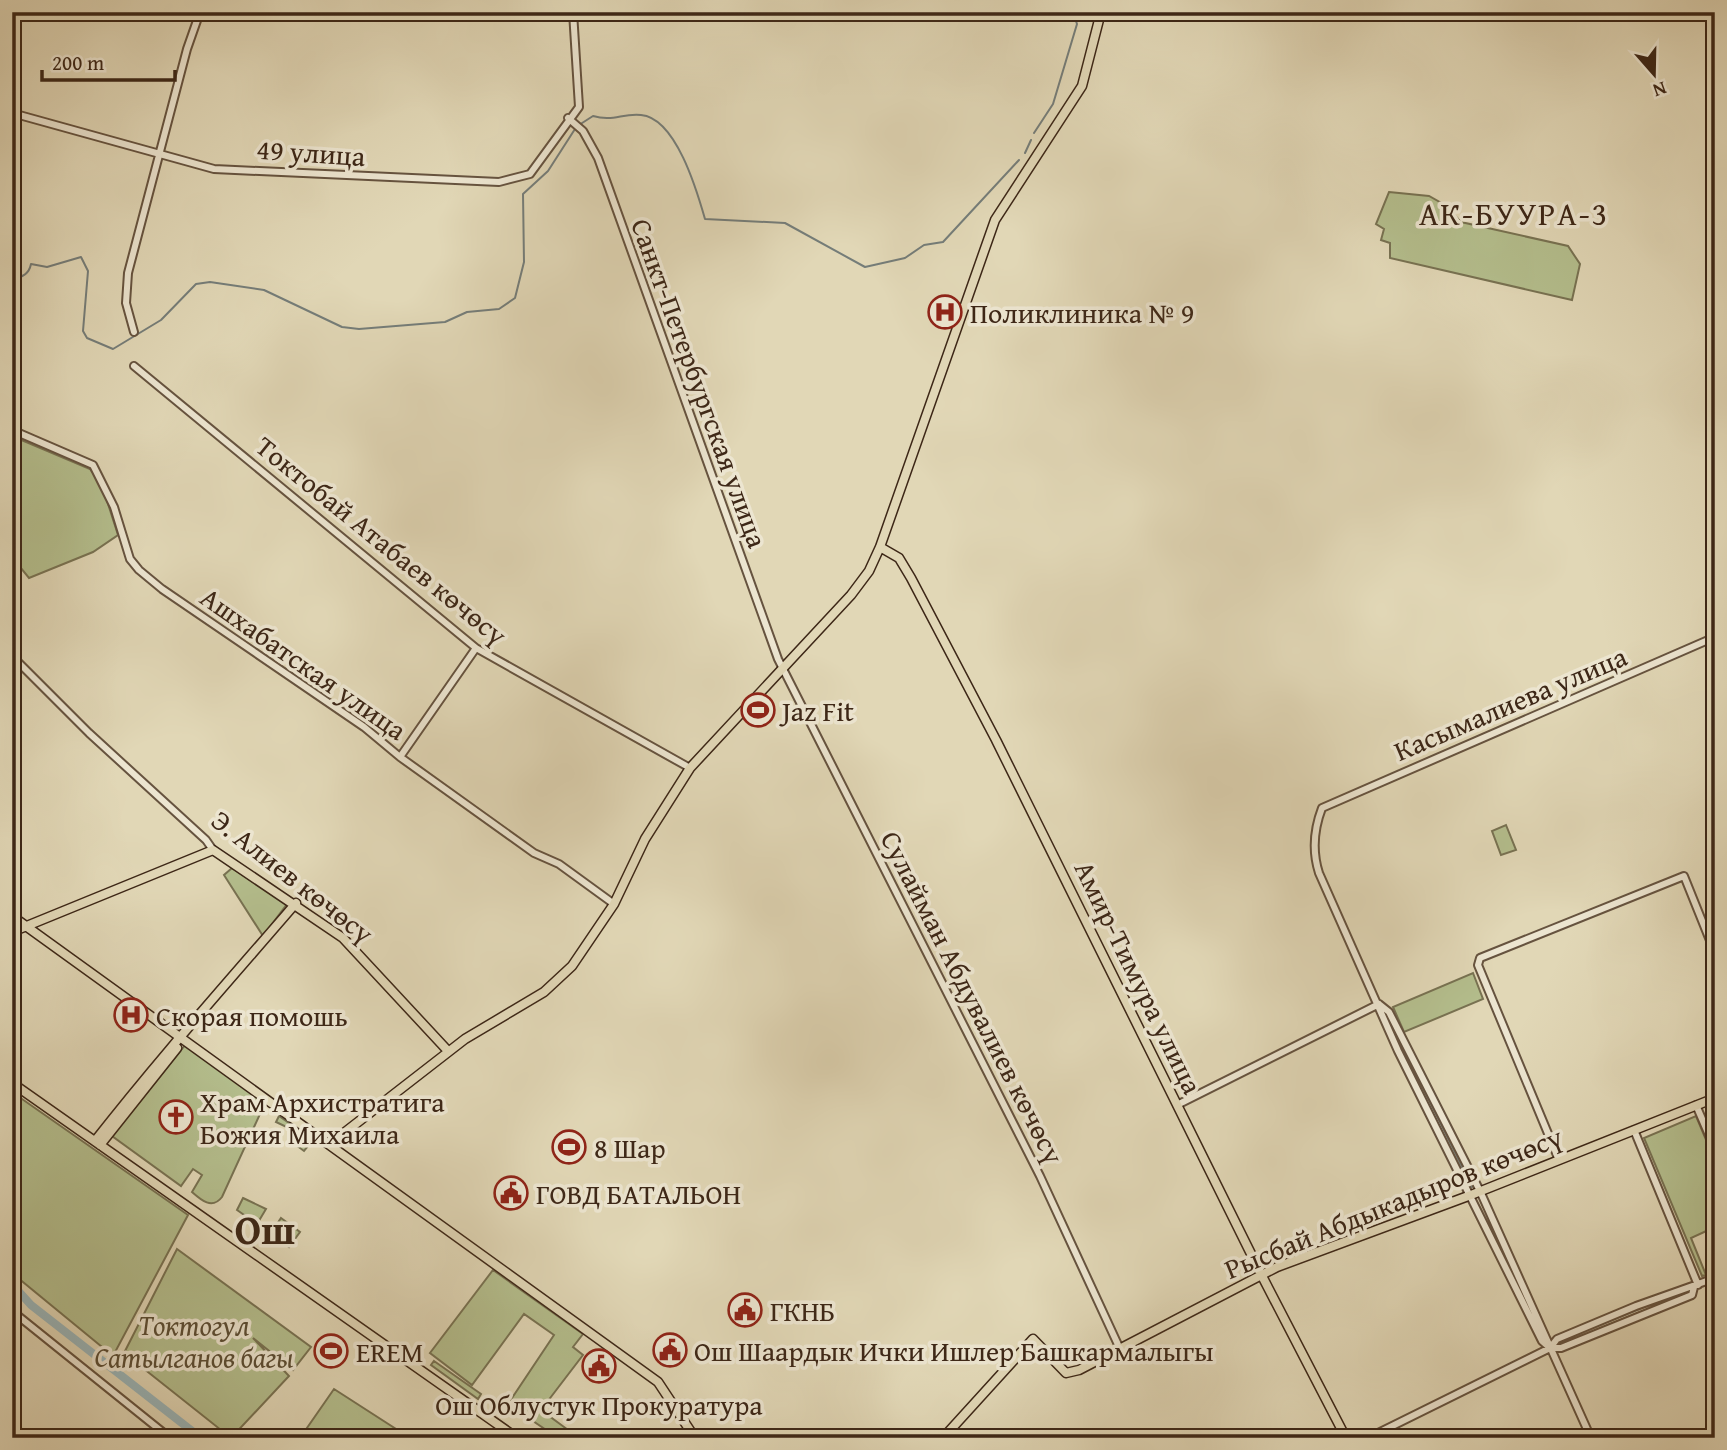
<svg xmlns="http://www.w3.org/2000/svg" width="1727" height="1450" viewBox="0 0 1727 1450" font-family="'Gentium Book Plus',serif">
  <rect width="100%" height="100%" fill="#e1d7b6"/>
  <filter id="stains"><feTurbulence type="fractalNoise" baseFrequency=".00286" numOctaves="4"/><feColorMatrix values="0 0 0 0 .2 0 0 0 0 .09 0 0 0 0 .02 0 0 0 .5 -.17"/></filter>
  <radialGradient id="worn" r=".72"><stop offset=".6" stop-color="#630" stop-opacity="0"/><stop offset="1" stop-color="#630" stop-opacity=".3"/></radialGradient>
  <path fill="#b4be8d" stroke="#787252" stroke-width="2" d="M1389,192L1429,196L1445,205L1461,222L1568,246L1580,264L1572,300L1390,258V243L1381,240L1384,229L1376,224Z
    M12,436L90,469L102,485L118,535L93,552L29,578L20,567L12,549Z
    M1506,825L1516,850L1501,855L1492,831Z
    M232,868L287,904L263,936L224,875Z
    M1473,973L1483,999L1404,1032L1393,1007Z
    M185,1045L265,1103L222,1197C212,1210 201,1200 192,1192L202,1175L193,1169L181,1186L112,1136Z
    M12,1092L188,1215L113,1356L12,1273Z
    M279,1116L313,1140L304,1151L289,1140L293,1130L276,1122Z
    M1696,1116L1715,1161V1227L1691,1238L1706,1275L1702,1276L1644,1138Z
    M243,1198L266,1209L257,1224L237,1210Z
    M281,1218L300,1232L289,1247L271,1233Z
    M177,1249L311,1347L293,1370L253,1338L289,1376L231,1438L124,1353Z
    M493,1270L583,1334L573,1347L583,1355L541,1410L575,1435L572,1438H558L508,1404L554,1335L524,1314L472,1385L430,1353Z
    M434,1361L481,1394L478,1399L431,1365Z
    M334,1389L410,1438H300Z"/>
  <g fill="none" stroke-linecap="round" stroke-linejoin="round">
    <path stroke="#757d79" stroke-width="2" d="M579,125L593,116C613,122 622,113 641,115C676,118 697,191 705,219L785,223L865,267L905,258L924,245L943,242L1019,160
      M1034,133L1053,104L1077,24L1073,12
      M1025,153L1031,140
      M12,278C22,278 29,274 31,264L47,267L81,257L88,271L83,331L87,338L113,349L161,320L196,284L210,282L264,290L342,327L359,329L445,322L467,312L499,309L515,298L524,262L523,194L548,171L575,129
      M1387,1015L1472,1187
      M1481,1201L1495,1231
      M1558,1342L1659,1301"/>
    <path stroke="#9ab6ba" stroke-width="4.5" d="M12,1435L15,1438"/>
    <path stroke="#9ab6ba" stroke-width="8" d="M12,1284L31,1305L201,1438"/>
    <defs>
      <path id="minor" d="M12,113L214,169L499,182L530,174L579,107L573,12
        M568,118L583,131L598,158L778,659L1040,1176L1120,1349
        M134,332L126,303L128,273L187,49L200,12
        M134,366L476,648L690,768
        M12,430L93,465L114,507L130,559L139,570L162,589L364,727L400,757L534,853L559,864L614,904
        M12,656L89,733L206,840L213,850
        M400,757L476,648
        M1379,1004L1389,1012L1480,1191L1591,1438
        M1177,1105L1379,1004
        M1696,1105L1715,1149
        M1634,1130L1698,1285
        M1559,1160L1478,965L1480,958L1684,876L1715,953
        M12,1311L170,1438
        M1550,1348L1542,1341L1398,1051L1319,873C1312,851 1314,829 1322,808L1715,637
        M1550,1348H1561L1692,1295L1694,1287
        M1368,1438L1550,1348L1557,1339L1636,1306L1715,1278"/>
      <path id="major" d="M880,547L899,558L911,578L996,740L1261,1274L1346,1438
        M12,916L658,1382L695,1438
        M12,932L213,850L343,938L448,1051
        M12,1083L517,1438
        M95,1141C159,1059 228,982 296,903
        M331,1143L465,1039L544,992L572,966L614,904L645,839L690,768L851,595L869,571L880,547L995,220L1082,86L1101,12
        M100,1145L177,1048
        M12,1425L24,1438
        M943,1438L1033,1339L1066,1373L1079,1370L1277,1267L1471,1195L1715,1098"/>
    </defs>
    <use href="#minor" stroke="#66533f" stroke-width="10"/>
    <use href="#major" stroke="#3d2717" stroke-width="11"/>
    <use href="#minor" stroke="#ece5d0" stroke-width="6"/>
    <use href="#major" stroke="#e1d7b6" stroke-width="8"/>
  </g>
  <defs>
    <symbol id="hospital-ring" viewBox="-11 -11 22 22"><circle r="9.5" fill="#ece5d0" stroke="#8f2418" stroke-width="1.5"/><path d="M-5-5h3v3.5h4V-5h3V5h-3V1.5h-4V5h-3Z" fill="#8f2418"/></symbol>
    <symbol id="stadium-ring" viewBox="-11 -11 22 22"><circle r="9.5" fill="#ece5d0" stroke="#8f2418" stroke-width="1.5"/><path d="M0-5a6.5 5 0 1 0 0 10a6.5 5 0 1 0 0-10ZM-3.5-1.8h7v3.6h-7Z" fill="#8f2418"/></symbol>
    <symbol id="church-ring" viewBox="-11 -11 22 22"><circle r="9.5" fill="#ece5d0" stroke="#8f2418" stroke-width="1.5"/><path d="M-1.2-6h2.4v3.5h3.3v2.4h-3.3V6h-2.4V-.1h-3.3v-2.4h3.3Z" fill="#8f2418"/></symbol>
    <symbol id="civic-ring" viewBox="-11 -11 22 22"><circle r="9.5" fill="#ece5d0" stroke="#8f2418" stroke-width="1.5"/><path d="M-.6-6.5H3V-4.5H.6V-3L4-1V1h2V6H-6V1h2V-1L-.6-3ZM-1.2 2.5V6h2.4V2.5Z" fill="#8f2418"/></symbol>
  </defs>
  <g fill-rule="evenodd">
    <use href="#hospital-ring" x="926" y="293" width="38" height="38"/>
    <use href="#stadium-ring" x="739" y="691" width="38" height="38"/>
    <use href="#hospital-ring" x="112" y="996" width="38" height="38"/>
    <use href="#church-ring" x="157" y="1098" width="38" height="38"/>
    <use href="#stadium-ring" x="550" y="1128" width="38" height="38"/>
    <use href="#civic-ring" x="492" y="1174" width="38" height="38"/>
    <use href="#civic-ring" x="726" y="1291" width="38" height="38"/>
    <use href="#civic-ring" x="651" y="1331" width="38" height="38"/>
    <use href="#stadium-ring" x="312" y="1332" width="38" height="38"/>
    <use href="#civic-ring" x="580" y="1347" width="38" height="38"/>
  </g>
  <g text-anchor="middle" dominant-baseline="central" stroke-width="7" stroke-linejoin="round" paint-order="stroke">
    <g font-size="28" fill="#3d2717" stroke="#ece5d0">
      <text transform="translate(311 152) rotate(4)">49 улица</text>
      <text transform="translate(700 383) rotate(70)">Санкт-Петербургская улица</text>
      <text transform="translate(382 540) rotate(39)">Токтобай Атабаев көчөсү</text>
      <text transform="translate(304 663) rotate(35)">Ашхабатская улица</text>
      <text transform="translate(1510 703) rotate(-23)">Касымалиева улица</text>
      <text transform="translate(293 876) rotate(38)">Э. Алиев көчөсү</text>
      <text transform="translate(1139 977) rotate(64)">Амир-Тимура улица</text>
      <text transform="translate(973 997) rotate(63)">Сулайман Абдувалиев көчөсү</text>
      <text transform="translate(1393 1202) rotate(-22)">Рысбай Абдыкадыров көчөсү</text>
    </g>
    <g font-size="28" fill="#3d2717" stroke="#ece5d0" text-anchor="start">
      <text x="970" y="312">Поликлиника № 9</text>
      <text x="782" y="710">Jaz Fit</text>
      <text x="156" y="1015">Скорая помошь</text>
      <text x="200" y="1101">Храм Архистратига<tspan x="200" dy="32">Божия Михаила</tspan></text>
      <text x="594" y="1147">8 Шар</text>
      <text x="536" y="1193">ГОВД БАТАЛЬОН</text>
      <text x="770" y="1310">ГКНБ</text>
      <text x="694" y="1350">Ош Шаардык Ички Ишлер Башкармалыгы</text>
      <text x="356" y="1351">EREM</text>
      <text x="599" y="1404" text-anchor="middle">Ош Облустук Прокуратура</text>
    </g>
    <g font-size="28" font-style="italic" fill="#5b4d34" stroke="#ece5d0">
      <text x="194" y="1324">Токтогул<tspan x="194" dy="32">Сатылганов багы</tspan></text>
    </g>
    <g font-size="32" letter-spacing="2" fill="#3d2717" stroke="#ece5d0">
      <text x="1514" y="213">АК-БУУРА-3</text>
    </g>
    <g font-size="42" font-weight="bold" fill="#3d2717" stroke="#ece5d0">
      <text x="265" y="1228">Ош</text>
    </g>
  </g>
  <rect width="1727" height="1450" fill="none" stroke="#e1d7b6" stroke-width="42"/>
  <rect x="14" y="14" width="1699" height="1422" fill="none" stroke="#3d2717" stroke-width="3.5"/>
  <rect x="21" y="21" width="1685" height="1408" fill="none" stroke="#3d2717" stroke-width="2"/>
  <g transform="translate(1654 74) rotate(160)" stroke="#ece5d0" stroke-width="5" paint-order="stroke">
  <path d="M0-5L12 26L0 18L-12 26Z" fill="#3d2717"/>
  <text y="-10" font-size="19" font-weight="bold" text-anchor="middle" fill="#3d2717">N</text>
  </g>
  <path d="M42 70v10h133v-10" fill="none" stroke="#3d2717" stroke-width="3.5"/>
  <text x="52" y="70" font-size="21" fill="#3d2717" stroke="#ece5d0" stroke-width="5" paint-order="stroke">200 m</text>
  <rect width="100%" height="100%" filter="url(#stains)"/>
  <rect width="100%" height="100%" fill="url(#worn)"/>
</svg>
